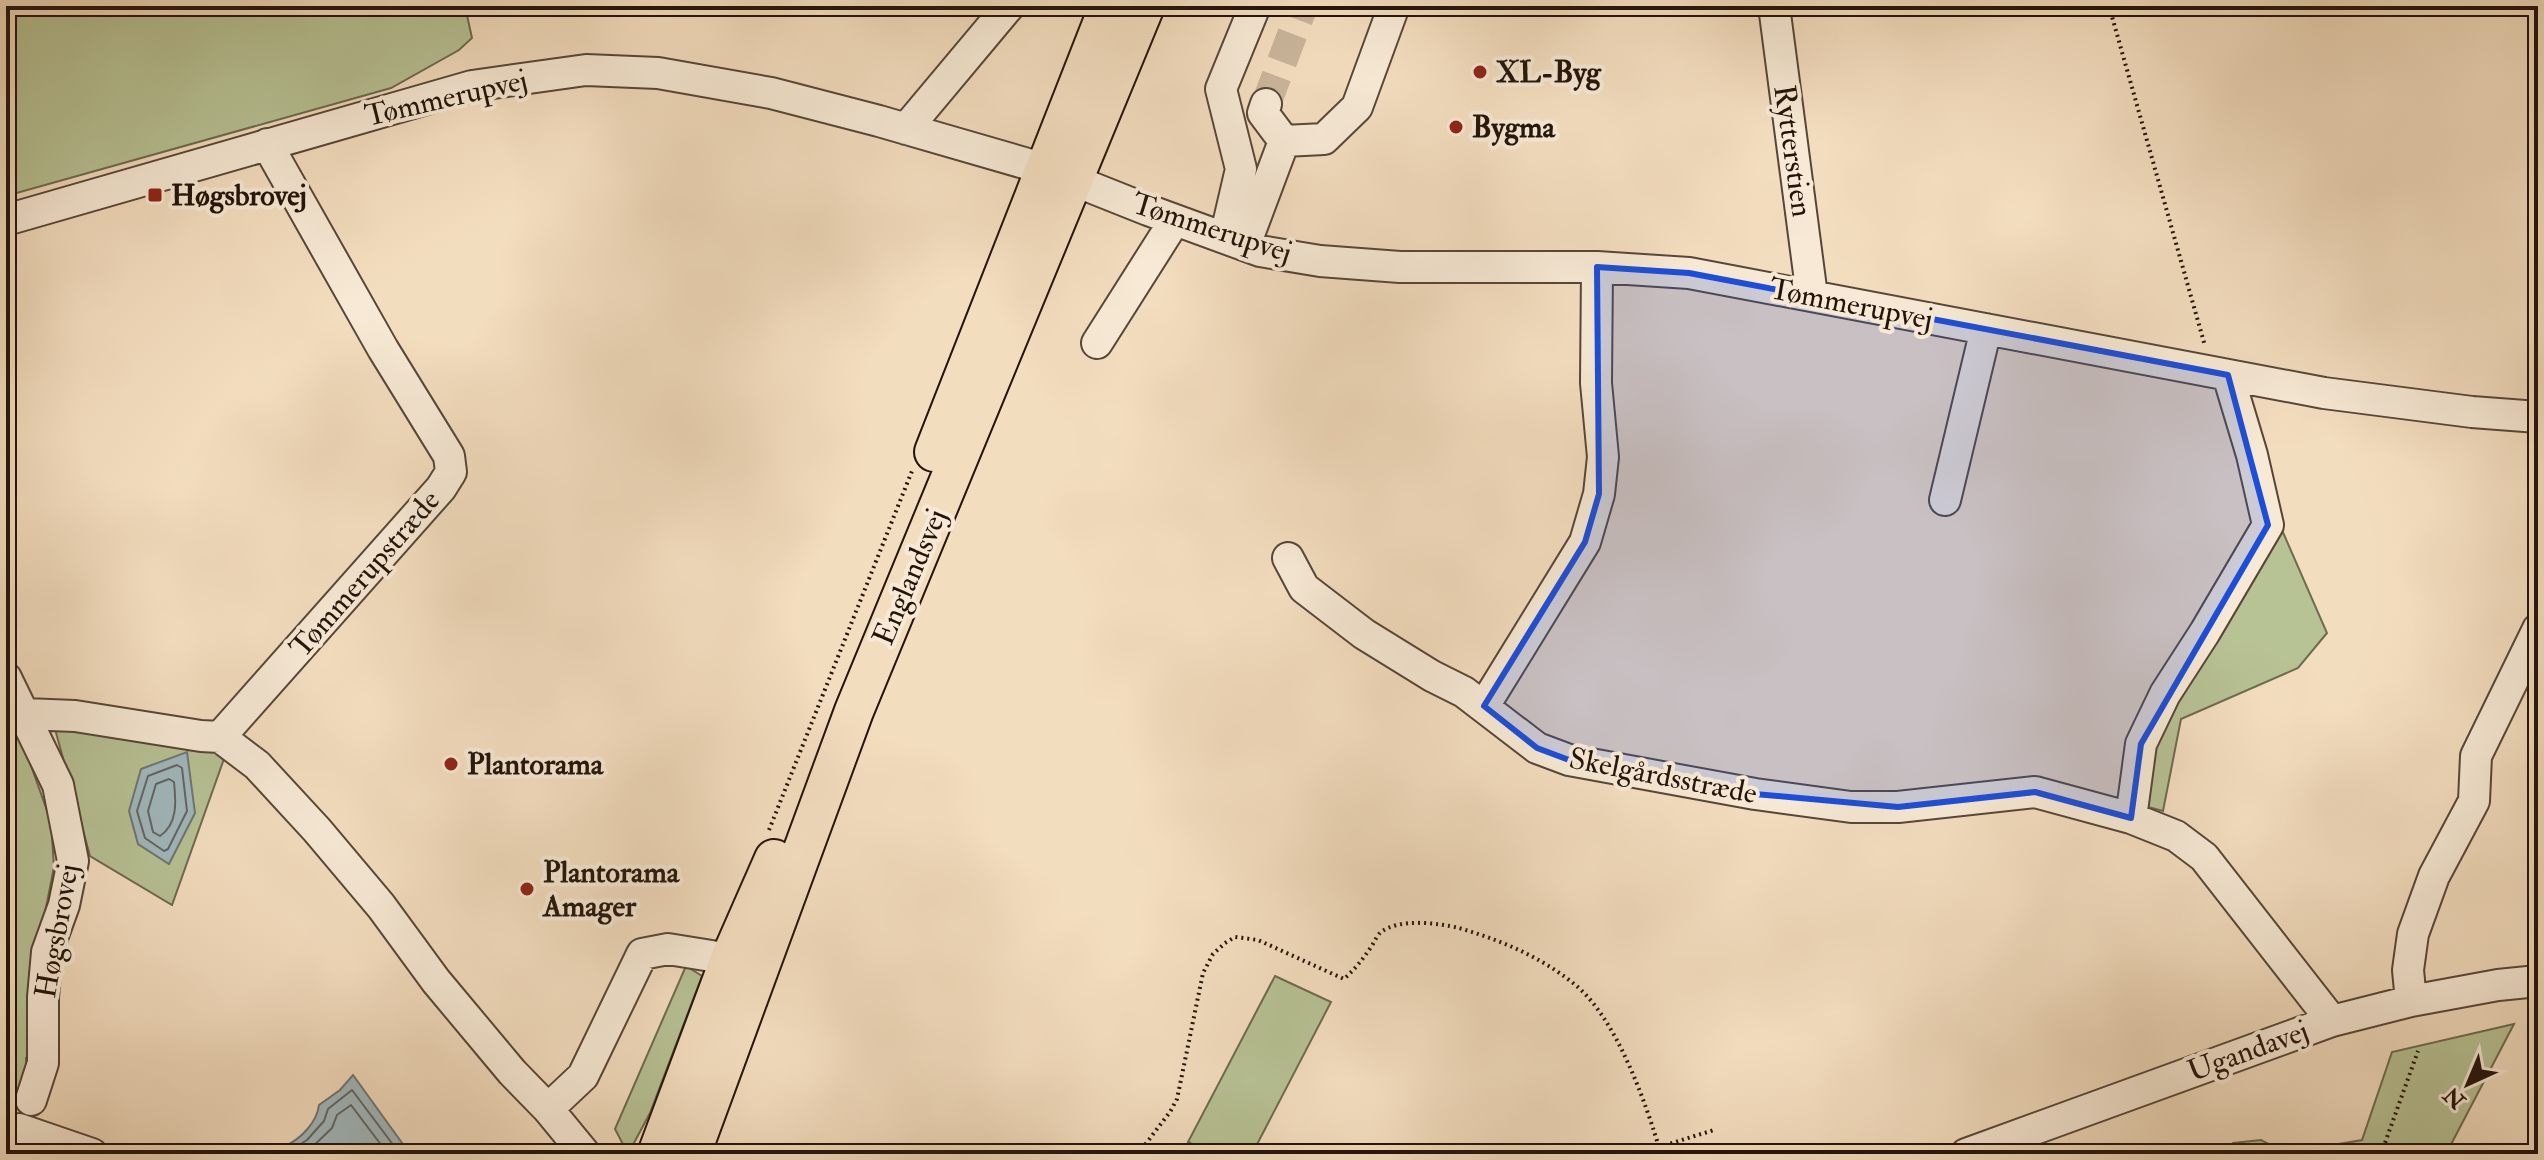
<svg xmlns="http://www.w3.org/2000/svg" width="2544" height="1160" viewBox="0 0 2544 1160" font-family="'IM FELL Double Pica',serif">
  <rect width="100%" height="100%" fill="#f3ddbf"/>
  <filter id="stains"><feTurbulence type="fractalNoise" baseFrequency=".0025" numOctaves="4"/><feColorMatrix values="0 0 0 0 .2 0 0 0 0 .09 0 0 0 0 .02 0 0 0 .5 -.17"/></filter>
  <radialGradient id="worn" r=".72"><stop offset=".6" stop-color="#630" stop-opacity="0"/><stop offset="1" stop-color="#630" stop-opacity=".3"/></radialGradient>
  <path fill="#b7c295" stroke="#6d6b50" stroke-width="2" d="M6,6H465L472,38L459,50L391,88L6,196Z
    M2275,514L2327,633L2298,668L2181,719L2163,811L2141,805L2150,750Z
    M6,706L17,726L51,822L54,867L45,913L32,1053L26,1058L27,1085L6,1126Z
    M55,729L203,744L225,756L172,905L90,856Z
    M686,966L702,976L650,1113L628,1154L615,1129Z
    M1275,976L1331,1002L1252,1154H1213L1188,1142Z
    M2514,1024L2446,1154H2221L2233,1143L2261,1140L2286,1153L2362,1140L2392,1052Z"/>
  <path fill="#a1b8bd" stroke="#6f7676" stroke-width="2" d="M187,752L195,813L169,864L138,844L129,811L141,769Z
    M353,1075L410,1154H262L264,1149C270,1148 279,1148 285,1146C301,1139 317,1122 319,1105L340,1090Z"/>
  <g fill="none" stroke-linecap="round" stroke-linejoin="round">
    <path stroke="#626664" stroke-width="2" d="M177,765L182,768L187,811L168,849L164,851L145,838L137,811L148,776Z
      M169,779L174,782C176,801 178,824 160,836L153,832L148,811L156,784Z
      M285,1154L307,1140L324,1121L328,1109L352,1090L400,1154
      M305,1154L332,1128L337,1115L351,1105L388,1154"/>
    <path stroke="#c9b59b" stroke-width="30" stroke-dasharray="30 15" stroke-linecap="butt" d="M1266,104L1303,6"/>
    <defs>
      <path id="minor" d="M1774,6L1812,296
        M1266,104L1263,113L1284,141
        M906,129L1009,6
        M6,220L472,86L586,70L658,73L771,93L879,121L1045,169L1148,210L1260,251L1320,261L1400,267H1597L1689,273L2324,393L2472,412L2538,417
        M1225,238L1241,169L1221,89L1255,6
        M1245,245L1284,141L1324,139L1357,107L1394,6
        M1097,343L1175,220
        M1945,500L1986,329
        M1288,558L1304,588L1364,634L1432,676L1464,692L1537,748L1569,760L1755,794L1851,807H1898L2035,792L2131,818L2176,836L2204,857L2332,1021
        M6,678L58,785L73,861L64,905L47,952L43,997V1063L31,1100
        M1484,706L1585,542L1599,494L1603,457L1596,383L1597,267
        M25,714L75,716L201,736L220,737L441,488L451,472L449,456L383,349L267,144
        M220,737L257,765L317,830L381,906L436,981L512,1072L548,1109L585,1154
        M2131,818L2141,744L2165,694L2205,632L2268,525L2252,455L2228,375
        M2411,1001L2408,970L2413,934L2434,876L2474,801L2476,756L2538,629
        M548,1109L583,1076L642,954L668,949L730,959L750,966
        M6,1150L19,1129L92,1154
        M1966,1154L2332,1021L2411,1001L2498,985L2538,981"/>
      <path id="major" d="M934,452L1109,6
        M657,1154L730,959L774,859
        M691,1154L854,711L1145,6"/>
    </defs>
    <use href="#minor" stroke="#574638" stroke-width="34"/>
    <use href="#major" stroke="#23140b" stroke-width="42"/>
    <path stroke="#23140b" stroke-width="4" stroke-dasharray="2 4" stroke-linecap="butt" d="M2109,6L2205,346
      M769,830L912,471
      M1659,1147L1714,1130
      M1138,1154L1170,1112L1177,1099L1203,973L1213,954L1225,943L1235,937L1258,940L1344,979C1355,969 1363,959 1371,947C1374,943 1377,935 1381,932C1400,918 1438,923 1459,928C1500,940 1539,956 1573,983C1616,1016 1646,1103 1661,1154
      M2381,1154L2418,1051"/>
    <use href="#minor" stroke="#f7e9d5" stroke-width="30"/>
    <use href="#major" stroke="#f3ddbf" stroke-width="38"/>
  </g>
  <path fill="#1d4ed8" fill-opacity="0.2" stroke="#1d4ed8" stroke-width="6" stroke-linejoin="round" d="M1597,267L1689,273L2228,375L2268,525L2141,744L2131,818L2035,792L1898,807L1755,794L1569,760L1537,748L1484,706L1585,542L1599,494Z"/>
  <g fill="#8f2418" stroke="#f7e9d5" stroke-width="3">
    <circle cx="1480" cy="72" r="8"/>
    <circle cx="1456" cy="127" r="8"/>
    <rect x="147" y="187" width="16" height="16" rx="4"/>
    <circle cx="451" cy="764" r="8"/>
    <circle cx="527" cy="889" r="8"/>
  </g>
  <g text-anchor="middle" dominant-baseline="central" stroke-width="8" stroke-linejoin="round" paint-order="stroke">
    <g font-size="30" font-weight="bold" fill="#23140b" stroke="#f7e9d5" text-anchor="start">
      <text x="1496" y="72">XL-Byg</text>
      <text x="1472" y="127">Bygma</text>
      <text x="171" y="195">Høgsbrovej</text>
      <text x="467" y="764">Plantorama</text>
      <text x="543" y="872">Plantorama<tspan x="543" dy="34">Amager</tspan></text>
    </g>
    <g font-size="30" fill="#23140b" stroke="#f7e9d5">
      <text transform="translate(446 98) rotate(-13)">Tømmerupvej</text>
      <text transform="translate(1793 151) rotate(82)">Rytterstien</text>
      <text transform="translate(1212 228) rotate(18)">Tømmerupvej</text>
      <text transform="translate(1851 304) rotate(11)">Tømmerupvej</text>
      <text transform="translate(365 574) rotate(-49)">Tømmerupstræde</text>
      <text transform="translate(910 577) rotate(-67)">Englandsvej</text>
      <text transform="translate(1663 776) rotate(11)">Skelgårdsstræde</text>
      <text transform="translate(57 931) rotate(-80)">Høgsbrovej</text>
      <text transform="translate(2248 1051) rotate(-20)">Ugandavej</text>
    </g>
  </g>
  <rect width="2544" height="1160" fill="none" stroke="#f3ddbf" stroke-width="32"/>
  <rect x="8" y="8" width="2528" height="1144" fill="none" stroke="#23140b" stroke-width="4"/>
  <rect x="16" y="16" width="2512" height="1128" fill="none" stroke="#23140b" stroke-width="2"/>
  <g transform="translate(2468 1084) rotate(224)" stroke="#f7e9d5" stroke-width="6" paint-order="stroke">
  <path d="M0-6L14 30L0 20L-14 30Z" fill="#23140b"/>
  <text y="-12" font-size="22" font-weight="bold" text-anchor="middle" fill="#23140b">N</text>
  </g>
  <rect width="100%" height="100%" filter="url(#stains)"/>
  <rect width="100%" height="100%" fill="url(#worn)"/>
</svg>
